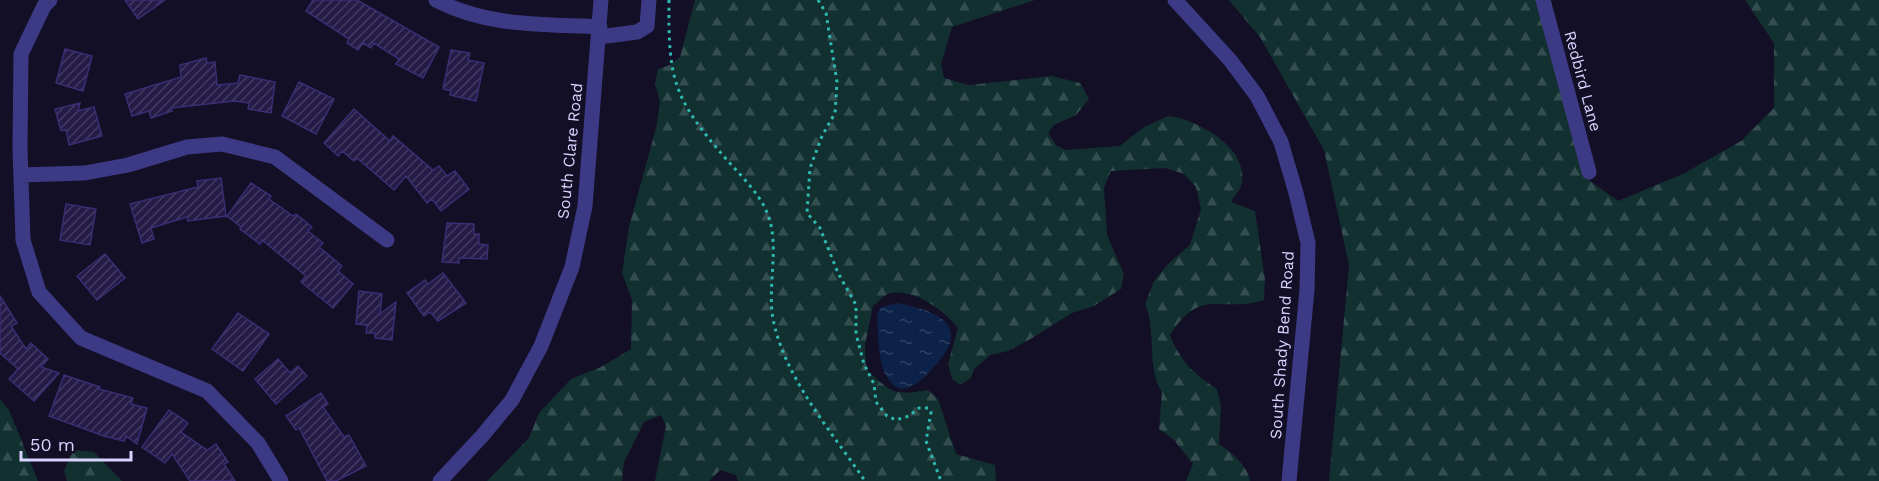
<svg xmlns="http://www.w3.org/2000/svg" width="1879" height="481" viewBox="0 0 1879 481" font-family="'Work Sans',sans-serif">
  <defs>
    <pattern id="forest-firs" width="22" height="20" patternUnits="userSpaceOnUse" patternTransform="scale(1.5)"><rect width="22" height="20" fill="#12302f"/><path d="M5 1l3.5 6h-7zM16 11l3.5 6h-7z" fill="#344d4e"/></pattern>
    <pattern id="water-ripples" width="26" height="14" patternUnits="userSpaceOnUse" patternTransform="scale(1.5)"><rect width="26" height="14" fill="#0c2248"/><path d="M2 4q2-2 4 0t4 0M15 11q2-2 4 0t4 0" fill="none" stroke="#2f4163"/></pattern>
    <pattern id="building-hatch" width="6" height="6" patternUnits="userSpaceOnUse" patternTransform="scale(1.5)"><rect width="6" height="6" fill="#241b47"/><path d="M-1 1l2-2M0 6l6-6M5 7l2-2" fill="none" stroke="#433b63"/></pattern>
  </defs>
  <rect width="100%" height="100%" fill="#130f26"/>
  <path fill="url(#forest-firs)" d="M695,0H1035L952,27L941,64L944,78L969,85L1052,76L1080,83L1089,99L1076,115L1054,125L1048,133L1056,145L1065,150L1120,146L1144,127L1168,116C1197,119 1252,149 1241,186C1239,191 1234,197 1231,202L1255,211L1265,279L1264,300C1221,314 1201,285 1170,335C1180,361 1194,374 1217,389L1221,406L1219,444C1231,452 1248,466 1250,481H1186L1193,464L1174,440L1159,429L1162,392C1146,368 1157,331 1145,304L1154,281L1168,264L1190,245L1201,209L1196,187L1184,174L1165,168L1111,171L1104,188L1107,235L1124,274L1121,289L1094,306L1072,313L1029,340L1008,351L990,355L974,369L971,378L960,385L952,379L948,364L958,328C945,311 912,286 888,294C883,296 877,303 873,306L865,345L866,369C892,393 893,396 928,390L938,399L956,454L995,465L996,481H738L736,475L720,470L709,481H655L666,426L661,415L644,422L624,462L622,481H487L529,438L539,413L571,379L601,367L631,349L632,300L622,273L629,227L656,128L660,102L655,83L658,69L670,65L680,57Z
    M1229,0H1538L1586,178L1618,201L1683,174L1741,141L1774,108V43L1745,0H1879V481H1329L1349,265L1324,150L1260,37Z
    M0,399L9,410L38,481H0Z
    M73,450L94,452L122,481H67L64,471Z"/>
  <path fill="url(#water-ripples)" d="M897,303C940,311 974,327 932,369C923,379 914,388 901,389C876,381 879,337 877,316L880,308Z"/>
  <path fill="url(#building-hatch)" stroke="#3b2d73" stroke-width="1.5" d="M125,0H165L138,19Z
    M313,0H357L439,47L423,78L396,64L399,59L374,43L371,48L363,43L358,50L347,43L349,39L306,11Z
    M65,49L92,56L83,91L56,83Z
    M451,50L470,53L468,60L484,63L476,101L450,95L451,91L443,89Z
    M206,58L207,63L215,62L217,85L238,83L240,75L275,82L271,113L248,109L249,103L235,101L171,108L172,111L151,118L149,111L132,116L125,94L181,77L180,65Z
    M299,82L334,99L316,134L282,116Z
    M80,103L78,111L94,107L102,136L69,145L66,130L61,131L55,109Z
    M354,109L390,141L393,136L433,170L439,166L447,176L455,171L469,189L441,211L432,199L427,203L406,176L394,190L357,158L354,161L342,151L338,156L324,143Z
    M221,178L226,216L188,221L187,217L151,228L154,239L142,243L130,204L198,187L197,181Z
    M251,183L271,196L269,199L293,216L296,214L312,227L308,231L323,243L319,247L342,266L338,271L353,284L333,308L301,282L306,276L262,240L260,244L240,229L241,227L227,216Z
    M66,204L96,209L90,245L60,240Z
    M447,223L474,224V234H479V244L488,245L487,259L459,258V263L442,262Z
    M105,254L125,278L97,300L77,276Z
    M443,273L466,303L438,321L430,312L424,316L407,293L425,280L428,284Z
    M359,291L382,294L380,314L396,302L392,340L375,338V333H366L367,325L356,324Z
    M0,296L17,323L11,326L26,349L31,343L48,359L41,367L59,373L34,401L9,379L18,369L0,353Z
    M238,313L269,334L243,371L212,349Z
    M278,359L290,373L298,366L307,376L276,404L255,379Z
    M64,375L100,387L99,389L133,398L131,404L147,408L137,444L126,436L124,441L104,436L49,416Z
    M321,393L328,404L323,407L344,437L349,435L366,466L336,481H327L299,428L296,430L286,416Z
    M169,410L188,423L181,432L207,450L216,444L228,462L224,464L235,481H190L172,454L165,463L142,447Z"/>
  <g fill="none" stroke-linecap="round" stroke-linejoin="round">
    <path stroke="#2fb8b0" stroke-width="3" stroke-dasharray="3 4.5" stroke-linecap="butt" d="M669,0C668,81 674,99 727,160C742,177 760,194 768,215C780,247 767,286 773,319C785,379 832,432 865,481
      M818,0L826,13L837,82L835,113L822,136L810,168L807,213L820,228L838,273L856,305V334L864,364L874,384L876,402L887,416L896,420L909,416L919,408H928L931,412L926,441L941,481"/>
    <path stroke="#3d3a85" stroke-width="15" d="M50,0L44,6L21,54L20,149L23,240L39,292L81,338L207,391L258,443L281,481
      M436,0C488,27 543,24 600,27
      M1175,0L1230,60L1257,96L1281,142L1296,193L1308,243L1307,290L1289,481
      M1543,0L1589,172
      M599,37L637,32L647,26L649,0
      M21,175L85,173L128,165L187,147L222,144L275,157L387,240
      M440,481L482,436L512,400L541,346L572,267L585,206L601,0"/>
  </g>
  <g text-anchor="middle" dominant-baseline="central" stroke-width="4.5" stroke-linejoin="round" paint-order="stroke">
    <g font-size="16" fill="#d9d4ff" stroke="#130f26">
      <text transform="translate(1583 81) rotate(75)">Redbird Lane</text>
      <text transform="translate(570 151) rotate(-84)">South Clare Road</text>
      <text transform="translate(1282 345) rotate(-86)">South Shady Bend Road</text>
    </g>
  </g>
  <path d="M21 451v9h110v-9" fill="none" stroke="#d9d4ff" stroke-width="3"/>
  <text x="30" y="451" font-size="18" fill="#d9d4ff" stroke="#130f26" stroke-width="4.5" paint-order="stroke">50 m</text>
</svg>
